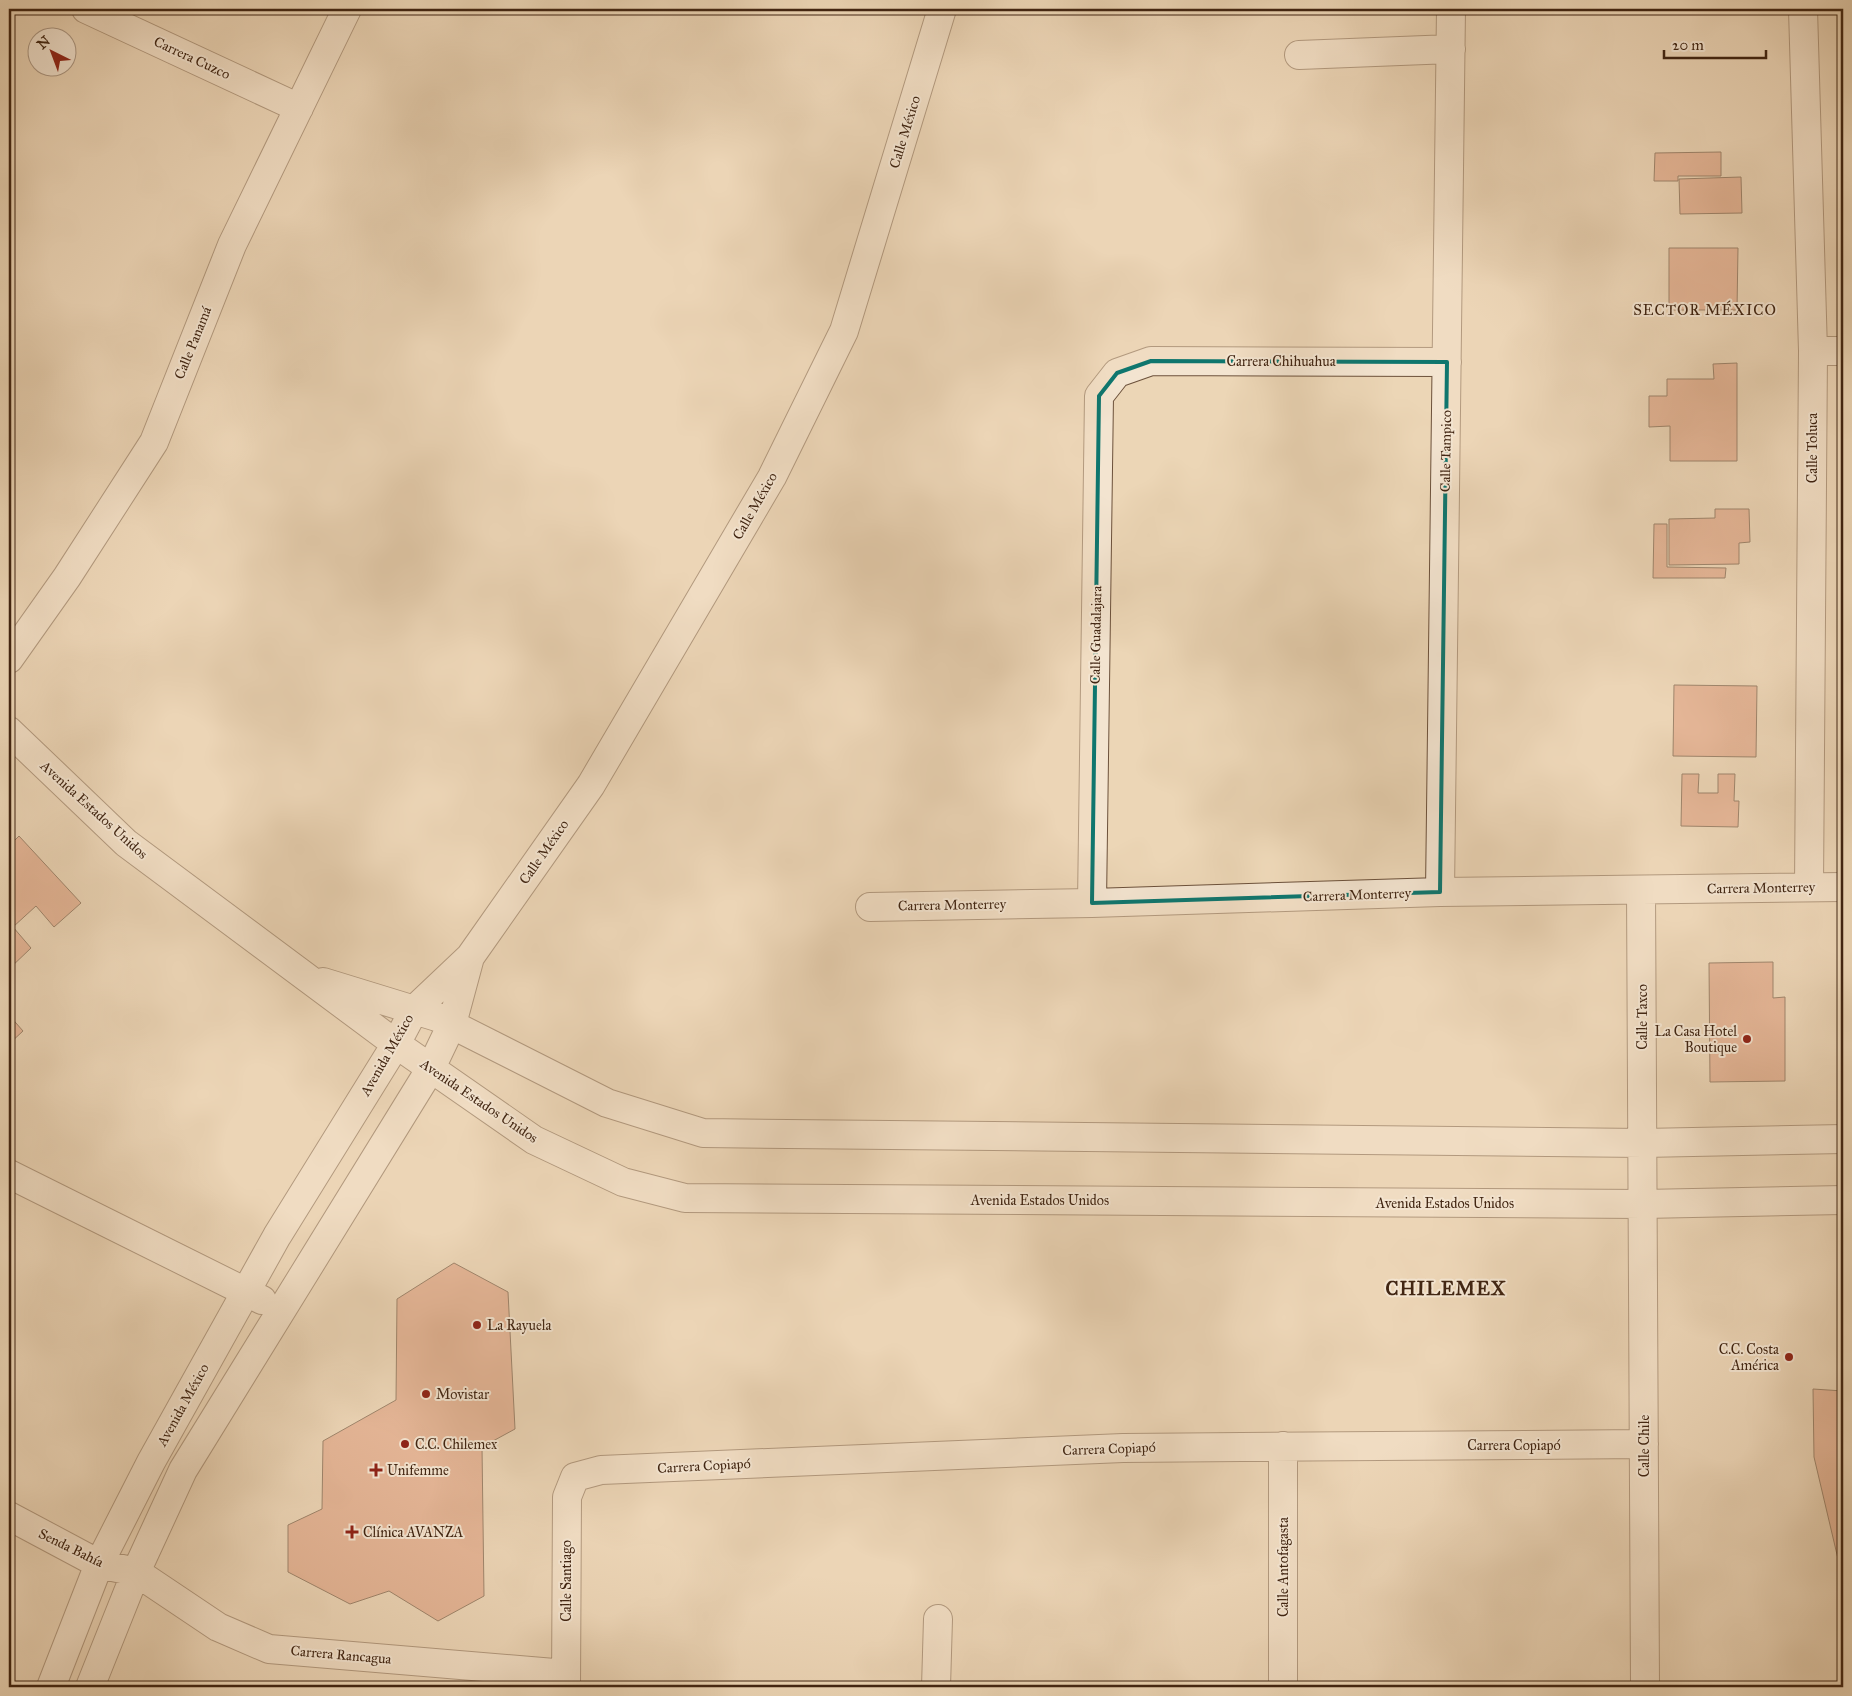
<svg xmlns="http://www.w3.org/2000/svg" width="1852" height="1696" viewBox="0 0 1852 1696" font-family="'IM FELL Great Primer',serif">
  <rect width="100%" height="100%" fill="#ecd6b6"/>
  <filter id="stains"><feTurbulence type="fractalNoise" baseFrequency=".004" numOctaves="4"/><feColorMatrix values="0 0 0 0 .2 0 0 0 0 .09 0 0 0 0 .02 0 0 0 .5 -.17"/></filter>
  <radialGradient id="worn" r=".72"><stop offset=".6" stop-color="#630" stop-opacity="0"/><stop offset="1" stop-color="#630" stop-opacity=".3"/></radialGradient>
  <path fill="#dc9072" stroke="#412512" d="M1721,152V176H1678V181H1654L1655,153Z
    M1741,177L1742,213L1680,214L1679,179Z
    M1669,248H1738L1737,310H1669Z
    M1737,363V461H1670V426L1649,427V396H1667V379H1714L1713,364Z
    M1715,509H1749L1750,542L1739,543V564L1669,565V519L1715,518Z
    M1654,524H1667V567L1726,568L1725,578H1653Z
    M1674,685L1757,686L1756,757L1673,756Z
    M1682,774H1699L1698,793H1718V774H1735L1734,801H1739L1738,827L1681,826Z
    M19,836L81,903L54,927L36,906L13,927L31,948L9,969V884L12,881L9,878V846Z
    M1773,962V998L1785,997V1081L1710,1082L1709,963Z
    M9,1015L23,1031L9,1044Z
    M454,1263L508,1292L515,1429L482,1447L484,1596L438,1621L389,1591L350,1604L288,1572V1525L322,1509L323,1441L396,1400L397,1299Z
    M1813,1389L1843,1391V1580L1814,1457Z"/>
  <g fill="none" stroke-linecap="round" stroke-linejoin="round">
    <defs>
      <path id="minor" d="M86,9L299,108
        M1803,9L1813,351L1809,887
        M1299,55L1451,49
        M1813,351H1843
        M9,659L67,577L154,442L232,245L347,9
        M9,731L126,843L396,1044L534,1140L623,1182L685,1198L1643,1204L1843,1200
        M1641,890L1645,1687
        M1440,892L1451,9
        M1092,903L1099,396L1117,373L1151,361L1447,362
        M870,907L1092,903L1440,892L1843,887
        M323,982L437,1017L607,1103L703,1133L1643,1143L1843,1139
        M9,1174L262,1300
        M1283,1446V1687
        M9,1516L99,1564L136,1572L218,1627L269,1649L566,1674
        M51,1687L99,1564L151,1462L277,1236L396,1044L414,1010L470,957L591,785L772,477L844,331L942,9
        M90,1687L136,1572L183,1470L431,1068L452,1024L470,957
        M566,1687L567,1497L575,1477L601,1470L1123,1448L1644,1444
        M936,1687L938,1619"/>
    </defs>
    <use href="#minor" stroke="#6c513b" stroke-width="30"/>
    <use href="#minor" stroke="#f3e4d0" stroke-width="28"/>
  </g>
  <path d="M0 0H1852V1696H0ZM1151,361L1447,362L1440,892L1092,903L1099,396L1117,373Z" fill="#ecd6b6" fill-opacity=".55" fill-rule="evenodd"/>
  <path fill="none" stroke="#0f766e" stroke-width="4" stroke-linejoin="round" d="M1151,361L1447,362L1440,892L1092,903L1099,396L1117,373Z"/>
  <g fill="#8f2418" stroke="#f3e4d0" stroke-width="2">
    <circle cx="1747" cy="1039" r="5"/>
    <circle cx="477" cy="1325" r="5"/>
    <circle cx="1789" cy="1357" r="5"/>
    <circle cx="426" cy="1394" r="5"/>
    <circle cx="405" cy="1444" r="5"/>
    <path d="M373.5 1462.5h5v5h5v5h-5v5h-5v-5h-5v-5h5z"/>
    <path d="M349.5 1524.5h5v5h5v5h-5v5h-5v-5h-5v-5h5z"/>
  </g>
  <g text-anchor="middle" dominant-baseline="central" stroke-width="4" stroke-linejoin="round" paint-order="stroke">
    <g font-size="14" fill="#412512" stroke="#f3e4d0">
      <text transform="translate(192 58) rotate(25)">Carrera Cuzco</text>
      <text transform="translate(905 132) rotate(-73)">Calle México</text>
      <text transform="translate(193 343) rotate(-68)">Calle Panamá</text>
      <text x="1281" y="361">Carrera Chihuahua</text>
      <text transform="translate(1812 448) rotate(-90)">Calle Toluca</text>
      <text transform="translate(1446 451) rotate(-89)">Calle Tampico</text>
      <text transform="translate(755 506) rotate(-60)">Calle México</text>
      <text transform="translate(1096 635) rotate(-89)">Calle Guadalajara</text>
      <text transform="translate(94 810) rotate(42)">Avenida Estados Unidos</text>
      <text transform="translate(544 852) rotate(-55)">Calle México</text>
      <text transform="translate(1761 888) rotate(-1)">Carrera Monterrey</text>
      <text transform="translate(1357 895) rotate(-2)">Carrera Monterrey</text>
      <text transform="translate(952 905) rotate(-1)">Carrera Monterrey</text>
      <text transform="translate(1642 1017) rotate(-90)">Calle Taxco</text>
      <text transform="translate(387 1055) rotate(-60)">Avenida México</text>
      <text transform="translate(479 1101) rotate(34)">Avenida Estados Unidos</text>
      <text x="1040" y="1200">Avenida Estados Unidos</text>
      <text x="1445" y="1203">Avenida Estados Unidos</text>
      <text transform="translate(183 1405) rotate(-61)">Avenida México</text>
      <text x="1514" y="1445">Carrera Copiapó</text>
      <text transform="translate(1644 1446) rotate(-90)">Calle Chile</text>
      <text transform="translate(1109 1449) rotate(-2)">Carrera Copiapó</text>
      <text transform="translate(704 1466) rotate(-3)">Carrera Copiapó</text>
      <text transform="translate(71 1548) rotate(26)">Senda Bahía</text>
      <text transform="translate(1283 1567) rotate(-90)">Calle Antofagasta</text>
      <text transform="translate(566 1581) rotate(-90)">Calle Santiago</text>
      <text transform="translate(341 1655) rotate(5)">Carrera Rancagua</text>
    </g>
    <g font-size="14" fill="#412512" stroke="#f3e4d0" text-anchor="start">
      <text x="1737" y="1031" text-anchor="end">La Casa Hotel<tspan x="1737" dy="16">Boutique</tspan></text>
      <text x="487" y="1325">La Rayuela</text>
      <text x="1779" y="1349" text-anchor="end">C.C. Costa<tspan x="1779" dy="16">América</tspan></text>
      <text x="436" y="1394">Movistar</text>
      <text x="415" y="1444">C.C. Chilemex</text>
      <text x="387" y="1470">Unifemme</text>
      <text x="363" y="1532">Clínica AVANZA</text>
    </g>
    <g font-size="15" letter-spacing="1" fill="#412512" stroke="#f3e4d0">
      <text x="1705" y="310">SECTOR MÉXICO</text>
    </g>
    <g font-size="19" font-weight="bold" letter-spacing="1" fill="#412512" stroke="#f3e4d0">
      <text x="1446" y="1288">CHILEMEX</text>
    </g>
  </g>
  <rect width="1852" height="1696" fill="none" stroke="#ecd6b6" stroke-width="30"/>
  <rect x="10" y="10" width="1832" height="1676" fill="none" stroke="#412512" stroke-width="2.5"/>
  <rect x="15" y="15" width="1822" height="1666" fill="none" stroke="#412512"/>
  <g transform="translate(52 52) rotate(318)"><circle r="24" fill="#f3e4d0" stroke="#ac9884"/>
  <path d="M0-4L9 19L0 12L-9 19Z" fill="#8f2418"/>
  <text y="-8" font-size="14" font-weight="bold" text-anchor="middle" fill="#412512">N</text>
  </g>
  <path d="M1664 50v8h102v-8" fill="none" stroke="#412512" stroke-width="2.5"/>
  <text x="1672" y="50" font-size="15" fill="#412512" stroke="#f3e4d0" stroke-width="4" paint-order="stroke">20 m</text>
  <rect width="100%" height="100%" filter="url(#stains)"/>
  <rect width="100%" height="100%" fill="url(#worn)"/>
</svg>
